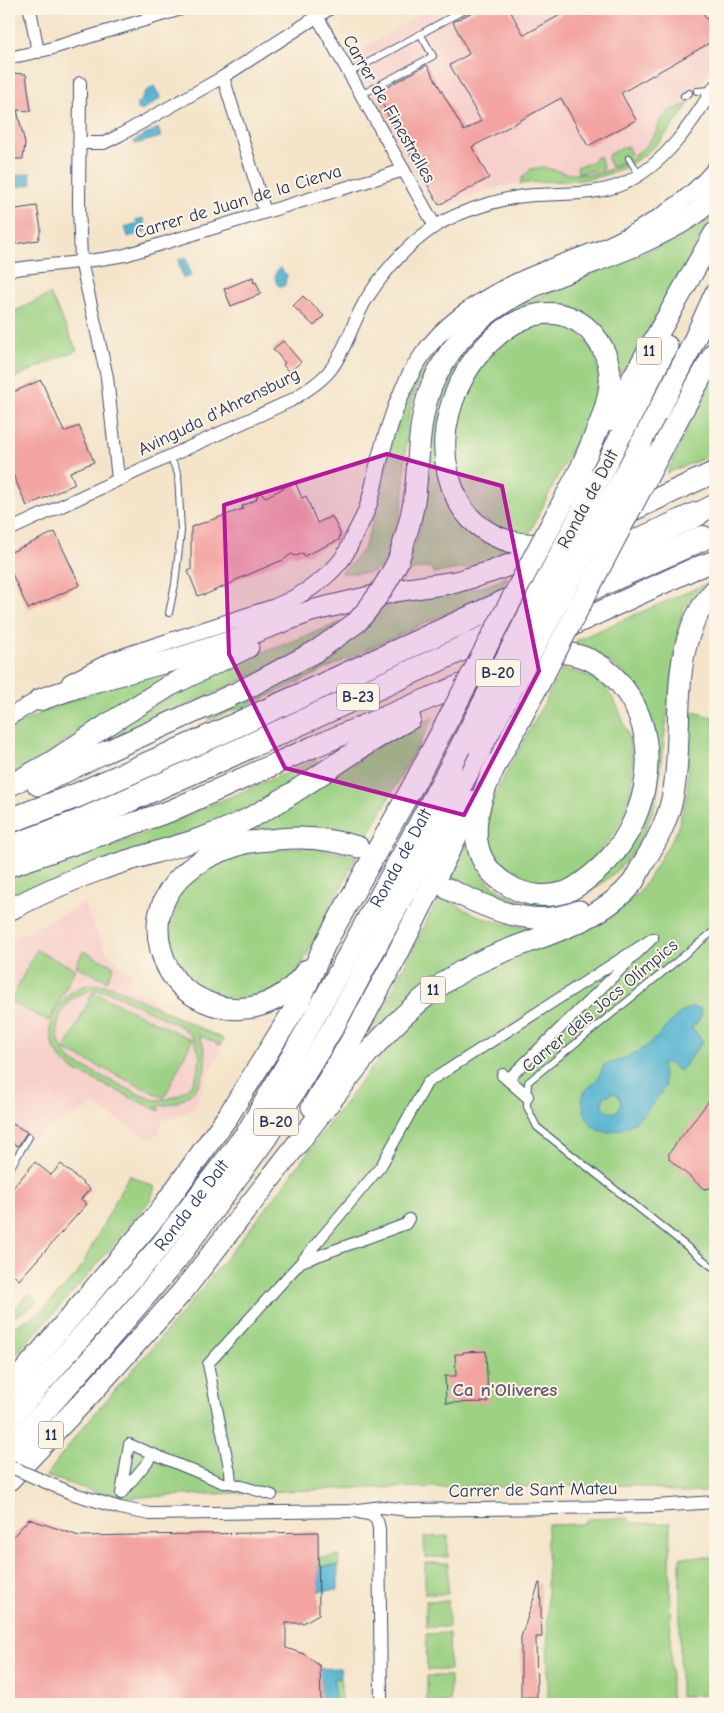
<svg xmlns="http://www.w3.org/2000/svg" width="724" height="1713" viewBox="0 0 724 1713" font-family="'Comic Neue',sans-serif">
  <rect width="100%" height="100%" fill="#fcf5e5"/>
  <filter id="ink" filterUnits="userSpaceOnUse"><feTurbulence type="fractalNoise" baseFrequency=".02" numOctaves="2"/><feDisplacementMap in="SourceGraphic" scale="10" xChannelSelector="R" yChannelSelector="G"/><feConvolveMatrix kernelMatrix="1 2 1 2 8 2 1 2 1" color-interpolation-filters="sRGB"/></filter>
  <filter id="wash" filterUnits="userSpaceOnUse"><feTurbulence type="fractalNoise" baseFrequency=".0096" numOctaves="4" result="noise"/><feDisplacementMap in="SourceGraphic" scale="20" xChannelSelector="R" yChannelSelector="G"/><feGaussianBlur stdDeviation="1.12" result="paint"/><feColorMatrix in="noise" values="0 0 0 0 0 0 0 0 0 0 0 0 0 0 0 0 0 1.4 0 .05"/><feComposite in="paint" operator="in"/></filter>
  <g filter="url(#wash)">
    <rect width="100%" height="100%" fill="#f4e4c9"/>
    <path fill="#f7d0cb" d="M427,9H715V61L674,126L661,141L628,166L610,174L591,179L526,183L498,187L486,191L452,206L439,207L431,203L426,195L349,58Z
      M83,903L106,951L131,975L126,986L153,999L152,1000L162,1010L225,1039L193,1109L162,1121L159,1133L148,1138L94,1105L36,1137L32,1142L33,1139L25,1135L19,1147L15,1145L9,1157V941Z"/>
    <path fill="#9dd284" stroke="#5c8071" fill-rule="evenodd" d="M693,96C670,135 639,170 592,178C569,183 544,180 520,184L523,177L531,169L543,167L570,174H593L609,170L627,161L646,146L657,131L660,120L669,111L686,105Z
      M627,146L631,153L627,160L611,167L608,159L609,154Z
      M596,157H601L603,169L578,173L577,167L592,162Z
      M714,213L624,373L617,371L567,310L473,346L440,485L520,549L496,561L479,566L434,573L431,567L405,571L418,536L424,509L429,436L439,394L455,363L475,339L497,319L522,304L664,244L680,237Z
      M50,294L77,350L9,380V314Z
      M547,325C557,325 569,326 577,332C599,348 601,375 596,399L526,540L511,538L471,508L455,471V420L477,371L496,351L515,335L533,326Z
      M440,349C433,362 423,375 417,388C404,420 406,457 404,490C401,517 394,543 384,567L368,573H340L351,564L364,548L375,515L393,436L415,379Z
      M715,366V454L667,473L686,431L683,429Z
      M507,577L500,589L370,648L269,696L209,720L208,718L342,648L364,630L383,607L415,599L487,586Z
      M708,583L684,607L679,624L656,801C651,815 647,830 639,843C614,883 566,915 518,906C493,901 470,889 447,879L466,836L488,882L510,897L524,903L623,857L647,710C629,667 613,664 574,647L577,640Z
      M342,622L289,658L67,761L115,726L225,667Z
      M169,669L172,674L9,778V729C59,702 114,685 169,669Z
      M562,670C593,671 612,689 622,718C629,736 634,754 633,773C632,819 593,878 545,883C518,887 492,864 487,838C485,823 490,808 495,794Z
      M690,711L713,717L715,733V1491L683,1493L632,1485L575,1486L357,1488L114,1498L46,1476L83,1427L177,1319L273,1200L333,1118L393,1041L438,998L520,954L612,912L640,892L677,831L687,793Z
      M434,717L363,844L238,837L398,734Z
      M316,760L319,769L251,811L9,899V878L139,836Z
      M305,847L357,856L298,972L289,983L248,1001L205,995L173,967L167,937L171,904L182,888L200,872L224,860L252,852Z
      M441,893C471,919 507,927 545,928L465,962L362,1050Z
      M36,950L75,969L49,1021L10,1002Z
      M83,951L114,966L107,981L76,966Z
      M91,984L104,985L114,987L223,1039L220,1045L199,1035C217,1072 195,1106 155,1106L160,1109L159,1111L74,1070C35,1046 48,993 91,984ZM97,990L107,991L117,995L180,1026L190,1034L196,1044L200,1056L199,1066L195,1080L189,1087L179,1095L168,1099L155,1100L143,1096L77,1064C43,1042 56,992 97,990Z
      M93,992L192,1040L164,1098L65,1050Z
      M129,1175L155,1187L151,1199L90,1273L9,1362V1330L43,1310L78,1273Z
      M31,1295L36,1300L33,1306L9,1319V1315L25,1297Z
      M628,1518L633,1523H670L671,1704H548L547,1525L583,1524L589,1519Z
      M448,1536V1557H425L424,1537Z
      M339,1556L338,1566H318V1557Z
      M680,1557H715V1695L680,1696Z
      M425,1563H448V1594H425Z
      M426,1601H448L449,1627H426Z
      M449,1633L450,1670H427L426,1634Z
      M427,1676H450V1702H427Z
      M341,1678V1704H335L334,1679Z"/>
    <path fill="#53b4d1" stroke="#377298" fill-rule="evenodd" d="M154,86L161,98L141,111L137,108V103L141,101L144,93Z
      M158,128L161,137L135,144L134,141Z
      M30,173L32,184L9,189V177Z
      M143,218L147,231L128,237L125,227L137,223L136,220Z
      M186,258L191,276L183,278L178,260Z
      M281,268L285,274L288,276L286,278L285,285L281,287L277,284L275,278L277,270Z
      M692,1007L700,1008L702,1013L698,1022L691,1027L703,1041L680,1071L668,1063L661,1064L665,1086C651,1108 636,1129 608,1132C601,1132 592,1128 589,1122C585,1114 581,1104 583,1096C585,1088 594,1085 598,1078C600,1074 602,1069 604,1065C623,1060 643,1051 657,1037C669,1025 675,1013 692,1007ZM614,1093L619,1096L621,1105L618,1110L613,1113L604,1108L602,1102L605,1096Z
      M318,1566H338V1590L319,1591Z
      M340,1668L341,1678L334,1679L335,1704H321L320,1681L309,1669Z"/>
    <g id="blocks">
      <path fill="#f3a3a0" d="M478,9H509L524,35L562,14L559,9H701L715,34V40L621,93L636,120L588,146L561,98L472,147L489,178L439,205L376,93L427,65L464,131L481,121L450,65L469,54L453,22Z
        M9,73L26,74L31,111L17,110L25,143L23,159H9Z
        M37,206L41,229L38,240L9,245V210Z
        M253,277L254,283L256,282L261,294L231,306L224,289Z
        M303,296L324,316L314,326L293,306Z
        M283,341L301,362L289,372L283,365L285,363L273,349Z
        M41,380L64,432L79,426L94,462L70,472L75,484L27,506L9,466V394Z
        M295,482L302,498L306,496L317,523L332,516L340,533L339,540L304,556L303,553L296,556L291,554L285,559L236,580L232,583L204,595L202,594L198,596L188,571L191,570V527L243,509L242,506L256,500L259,492L266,497Z
        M55,532L80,585L28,609L9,567V553Z
        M715,1093V1187L704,1189L669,1159V1153Z
        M9,1122L27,1132L18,1146L9,1141Z
        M35,1162L51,1175L61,1164L90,1189L81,1199L87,1204L19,1280L9,1271V1192Z
        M486,1351L488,1402L446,1403L445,1376H456L455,1354H463V1352Z
        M29,1519L79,1536L318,1532L319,1614L303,1623H286V1648L304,1654L320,1666L321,1704H9V1541Z
        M539,1583H540L542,1637H536L537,1697H521V1637Z"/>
    </g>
  </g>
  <g filter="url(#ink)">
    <use href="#blocks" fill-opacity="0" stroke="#3c4a6e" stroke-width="1"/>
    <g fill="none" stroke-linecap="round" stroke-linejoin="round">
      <defs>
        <path id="service" d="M349,73L466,9
          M697,91L711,90
          M361,95L433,56L421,35
          M684,96L689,93
          M629,158L639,175
          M169,613L175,584L181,531L178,474L170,456
          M715,930L528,1082L527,1107L537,1127L715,1269
          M9,1170L29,1137"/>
        <path id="pedestrian" d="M301,1262L381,1166L427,1083L653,938L508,1079
          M154,1454L121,1494L129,1444L223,1483H231
          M272,1495L231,1483L230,1472L208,1364L301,1262L406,1224L409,1219"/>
        <path id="minor" d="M30,9L38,52
          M313,9L435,226
          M9,58L49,49L181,9
          M223,77L265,212
          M80,83L79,204L81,261L107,377L118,479
          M79,143H104L120,135L223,77L329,9
          M9,270C47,264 87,263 125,255L404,170
          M9,530L290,401C304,392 320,383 331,369C347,348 354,317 369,295C386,269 409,244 434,227C458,211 505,197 534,195C565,193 598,196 627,182C667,162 692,123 715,86
          M503,1075L527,1096
          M71,1493L120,1508L150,1514L351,1511L382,1507L408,1510L555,1508L655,1506L715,1502
          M358,1512C372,1515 377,1514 379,1529L381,1697L379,1704"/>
        <path id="tertiary" d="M70,682L111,661L131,654L275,607C299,597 322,583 339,563C346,555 350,545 354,536C359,526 365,516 368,506C374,489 376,471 381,454C391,420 402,383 423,354C452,312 502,286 549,268C566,261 584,255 602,248C644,229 685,205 715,169
          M9,717L48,694"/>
        <g id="trunk">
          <path d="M609,420L715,233"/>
          <path d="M675,424L715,352"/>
          <path d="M641,444L686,358L715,294"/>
          <path d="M608,461L667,346"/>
          <path d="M697,514L715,505"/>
          <path d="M620,516L715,472"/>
          <path d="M552,542C543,543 534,545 526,544C498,542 471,526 458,501C447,478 442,454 446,428C449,408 456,389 466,372C491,330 546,289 590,331C603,344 611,363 610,382C608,412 592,441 581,468"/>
          <path d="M398,561C405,540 412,517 415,495C419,459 418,421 431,387C469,295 554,280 636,245C656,236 678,226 696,213C703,207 709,200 715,195"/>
          <path d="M559,631L693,569L715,561"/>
          <path d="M39,700L89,683L174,660L229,642L311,611L395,591L456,582L490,572L548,551"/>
          <path d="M512,735C486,780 447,852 511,887C527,896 548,898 566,892C578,887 590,877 600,868C645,827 664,750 629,696C609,664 578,647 540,654"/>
          <path d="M38,785L101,754L241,691L318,650L357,622"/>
          <path d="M9,786L52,762L107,725L169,686L248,647"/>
          <path d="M247,842C229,848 211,854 195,865C181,875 168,889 162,906C152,932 162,968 182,987C188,993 196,997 204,1001C243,1019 283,1004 307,970"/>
          <path d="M234,844C282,838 310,833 358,847"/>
          <path d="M9,866L170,811L313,747L511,664"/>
          <path d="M448,889C489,909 534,930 579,911"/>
          <path d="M9,910C38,895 68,881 99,870C146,853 196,844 242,822C301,793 351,749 410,719"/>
          <path d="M312,1107L351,1041L395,959L474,801"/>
          <path d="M9,1389L157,1215L228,1116L299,1002L325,944L414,784"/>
          <path id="s1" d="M9,1420L161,1245L248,1131L314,1018L452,763"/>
          <path d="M9,1451L102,1347L177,1259L266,1138L334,1026L480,750"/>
          <path d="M9,1480L93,1391L183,1291L367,1054C399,1018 433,985 477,963C527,938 597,927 633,882C637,876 640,868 644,862C658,839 670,816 674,789C685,723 665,644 715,590"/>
        </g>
        <path id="motorway" d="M594,561L697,514
          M574,596L703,538
          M9,821L78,795L221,732L525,593
          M9,848L79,822L230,755L540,613"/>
      </defs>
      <use href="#service" stroke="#3c4a6e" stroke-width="8"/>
      <use href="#pedestrian" stroke="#3c4a6e" stroke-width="12"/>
      <use href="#minor" stroke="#3c4a6e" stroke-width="14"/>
      <use href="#tertiary" stroke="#3c4a6e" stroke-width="18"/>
      <use href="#trunk" stroke="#3c4a6e" stroke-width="23"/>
      <use href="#motorway" stroke="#3c4a6e" stroke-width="26"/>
      <use href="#service" stroke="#fff" stroke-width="6"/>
      <use href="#pedestrian" stroke="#fff" stroke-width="10"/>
      <use href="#minor" stroke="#fff" stroke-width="12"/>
      <use href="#tertiary" stroke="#fff" stroke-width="16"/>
      <use href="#trunk" stroke="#fff" stroke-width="21"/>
      <use href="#motorway" stroke="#fff" stroke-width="24"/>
      <defs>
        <path id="minor-bridge" d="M9,1466L71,1493"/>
        <path id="trunk-bridge" d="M357,622C374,603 387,584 398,561
          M512,735L675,424
          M480,750L641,444
          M452,763L608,461
          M414,784L581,468"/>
      </defs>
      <use href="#minor-bridge" stroke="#3c4a6e" stroke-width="14" stroke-linecap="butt"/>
      <use href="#trunk-bridge" stroke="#3c4a6e" stroke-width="23" stroke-linecap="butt"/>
      <use href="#minor-bridge" stroke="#fff" stroke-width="12"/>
      <use href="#trunk-bridge" stroke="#fff" stroke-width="21"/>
    </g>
  </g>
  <path fill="#b5179e" fill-opacity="0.2" stroke="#b5179e" stroke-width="4" stroke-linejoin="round" d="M387,454L502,486L539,671L464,815L285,768L229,654L224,505Z"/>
  <g text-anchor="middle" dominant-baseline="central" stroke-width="4" stroke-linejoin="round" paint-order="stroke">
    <g fill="#fcf5e5" stroke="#5e6a86" stroke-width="1">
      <rect x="636.5" y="337.5" width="25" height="27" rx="4"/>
      <rect x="475.5" y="659.5" width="45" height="27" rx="4"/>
      <rect x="337" y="683.5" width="42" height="27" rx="4"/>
      <rect x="420.5" y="976.5" width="25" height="27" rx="4"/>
      <rect x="253.5" y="1108.5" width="45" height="27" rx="4"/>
      <rect x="38.5" y="1421.5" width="25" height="27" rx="4"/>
    </g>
    <g font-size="16" font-weight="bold" fill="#1b2f5e">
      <text x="649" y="351">11</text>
      <text x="498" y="673">B-20</text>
      <text x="358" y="697">B-23</text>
      <text x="433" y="990">11</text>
      <text x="276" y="1122">B-20</text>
      <text x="51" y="1435">11</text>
    </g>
    <g font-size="18" fill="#1b2f5e" stroke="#fcf5e5">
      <text transform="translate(389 109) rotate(60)">Carrer de Finestrelles</text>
      <text transform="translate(238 202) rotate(-17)">Carrer de Juan de la Cierva</text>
      <text transform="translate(219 412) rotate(-26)">Avinguda d'Ahrensburg</text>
      <text transform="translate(588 499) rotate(-62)">Ronda de Dalt</text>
      <text stroke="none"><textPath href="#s1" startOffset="688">Ronda de Dalt</textPath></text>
      <text transform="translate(600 1006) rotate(-40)">Carrer dels Jocs Olímpics</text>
      <text stroke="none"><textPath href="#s1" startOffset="282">Ronda de Dalt</textPath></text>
      <text transform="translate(533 1490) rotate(-1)">Carrer de Sant Mateu</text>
    </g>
    <g font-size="19" font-weight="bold" fill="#675875" stroke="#fcf5e5">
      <text x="505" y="1390">Ca n'Oliveres</text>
    </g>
  </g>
  <rect width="724" height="1713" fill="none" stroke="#fcf5e5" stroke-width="30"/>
</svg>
